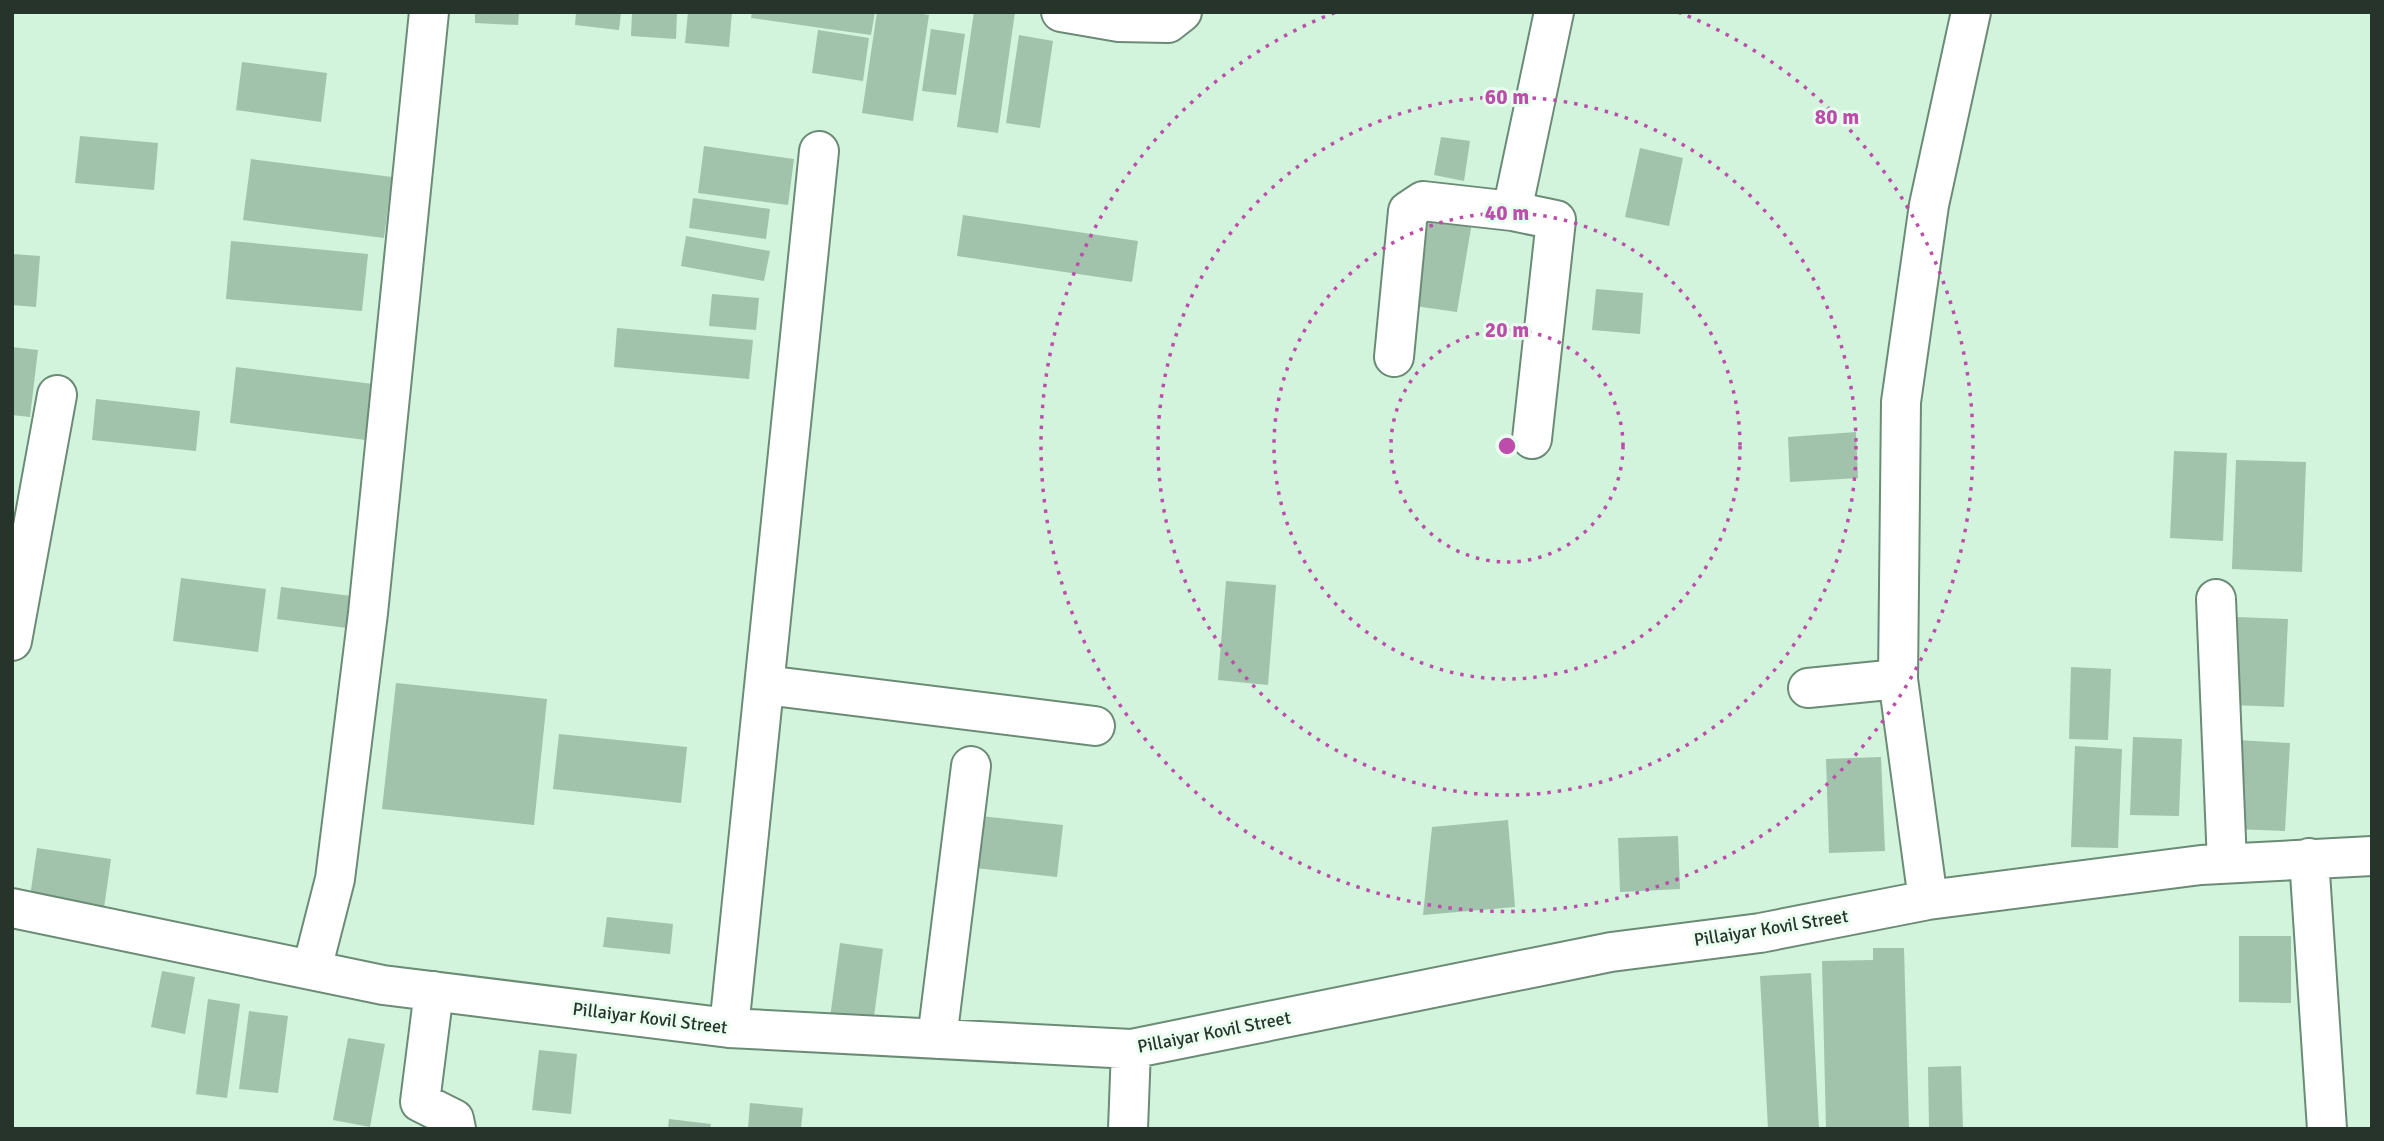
<svg xmlns="http://www.w3.org/2000/svg" width="2384" height="1141" viewBox="0 0 2384 1141" font-family="Signika,sans-serif">
  <rect width="100%" height="100%" fill="#d2f4dc"/>
  <path fill="#a1c2ab" d="M475,12H519L518,25L475,23Z
    M576,12H621L619,30L575,25Z
    M632,12H677L676,39L631,36Z
    M688,12H732L729,47L685,43Z
    M752,12H875L871,35L751,18Z
    M877,12H910L929,15L913,121L862,113Z
    M974,12H1015L998,133L957,127Z
    M931,29L965,34L956,95L922,91Z
    M818,30L869,38L863,81L812,73Z
    M1019,35L1053,41L1040,128L1006,123Z
    M242,62L327,73L321,122L236,110Z
    M80,136L158,143L154,190L75,183Z
    M1441,137L1470,141L1464,181L1434,175Z
    M704,146L794,159L788,205L698,193Z
    M1640,148L1683,158L1669,226L1625,217Z
    M251,159L392,177L384,238L243,220Z
    M693,198L770,209L766,239L689,228Z
    M963,215L1138,241L1132,282L957,256Z
    M1429,216L1472,222L1457,312L1415,306Z
    M686,236L770,251L764,281L681,266Z
    M231,241L368,254L362,311L226,299Z
    M12,254L40,256L36,307L12,305Z
    M1596,289L1643,293L1640,334L1592,330Z
    M712,294L759,298L756,330L709,326Z
    M617,328L753,340L749,379L614,367Z
    M12,347L38,350L30,417L12,415Z
    M236,367L373,384L366,440L230,423Z
    M96,399L200,411L196,451L92,440Z
    M1856,432L1858,478L1790,482L1788,437Z
    M2174,451L2227,453L2223,541L2170,538Z
    M2236,460L2306,462L2302,572L2232,569Z
    M181,578L266,589L258,652L173,641Z
    M1226,581L1276,585L1268,685L1218,680Z
    M281,587L351,596L347,628L277,619Z
    M2236,617L2288,619L2284,707L2232,705Z
    M2071,667L2111,669L2108,740L2069,739Z
    M396,683L547,699L534,825L382,809Z
    M559,734L687,747L681,803L553,789Z
    M2133,737L2182,739L2179,816L2130,815Z
    M2238,740L2290,743L2285,831L2234,829Z
    M2075,746L2122,749L2118,848L2071,847Z
    M1881,757L1885,851L1829,853L1826,759Z
    M980,816L1063,825L1057,877L975,868Z
    M1508,820L1515,907L1423,915L1432,827Z
    M1678,836L1680,889L1620,892L1618,838Z
    M37,848L111,859L104,908L30,897Z
    M607,917L673,924L670,954L603,947Z
    M2239,936H2291V1003L2239,1002Z
    M840,943L883,949L873,1024L830,1018Z
    M1873,948H1904L1909,1129H1826L1822,961L1873,960Z
    M162,971L195,977L185,1034L151,1027Z
    M1811,973L1819,1129H1768L1760,976Z
    M208,999L240,1004L227,1098L196,1094Z
    M249,1011L288,1016L278,1093L239,1089Z
    M348,1038L385,1044L370,1127L333,1120Z
    M539,1050L577,1054L571,1114L532,1110Z
    M1961,1066L1963,1129H1929L1928,1067Z
    M750,1103L803,1108L801,1129H748Z
    M669,1119L711,1124L710,1129H668Z"/>
  <g fill="none" stroke-linecap="round" stroke-linejoin="round">
    <defs>
      <path id="minor" d="M1061,12L1119,22L1168,23L1182,12
        M1394,357L1408,211L1423,201L1512,211
        M1532,439L1556,220L1512,211L1554,12
        M2216,599L2227,863
        M12,641L57,395
        M765,685L1095,726
        M1808,688L1898,679
        M2309,858L2327,1129
        M1928,900L1898,679L1901,402L1929,205L1971,12
        M12,908L383,985L729,1028L1131,1049L1611,952L1760,933L1928,900L2201,865L2372,856
        M312,969L335,879L368,613L429,12
        M434,991L420,1102L454,1119L456,1129
        M729,1028L819,151
        M937,1039L971,766
        M1128,1129L1131,1049"/>
    </defs>
    <use href="#minor" stroke="#6c8b76" stroke-width="42"/>
    <use href="#minor" stroke="#fff" stroke-width="38"/>
  </g>
  <g fill="none" stroke="#bc4daa" stroke-width="3.5" stroke-dasharray="3.5 7">
    <circle cx="1507" cy="446" r="116"/>
    <circle cx="1507" cy="446" r="233"/>
    <circle cx="1507" cy="446" r="349"/>
    <path d="M1678 12A466 466 0 1 1 1336 12"/>
  </g>
  <g text-anchor="middle" dominant-baseline="central" stroke-width="6" stroke-linejoin="round" paint-order="stroke">
    <g font-size="18" fill="#27342b" stroke="#e9feef">
      <text transform="translate(1771 928) rotate(-9)">Pillaiyar Kovil Street</text>
      <text transform="translate(650 1018) rotate(7)">Pillaiyar Kovil Street</text>
      <text transform="translate(1214 1032) rotate(-11)">Pillaiyar Kovil Street</text>
    </g>
  </g>
  <circle cx="1507" cy="446" r="10" fill="#bc4daa" stroke="#e9feef" stroke-width="3.5"/>
  <g font-size="21" text-anchor="middle" font-weight="bold" fill="#bc4daa" stroke="#e9feef" stroke-width="6" stroke-linejoin="round" paint-order="stroke">
    <text x="1507" y="104">60 m</text>
    <text x="1837" y="124">80 m</text>
    <text x="1507" y="220">40 m</text>
    <text x="1507" y="337">20 m</text>
  </g>
  <rect width="2384" height="1141" fill="none" stroke="#27342b" stroke-width="28"/>
</svg>
